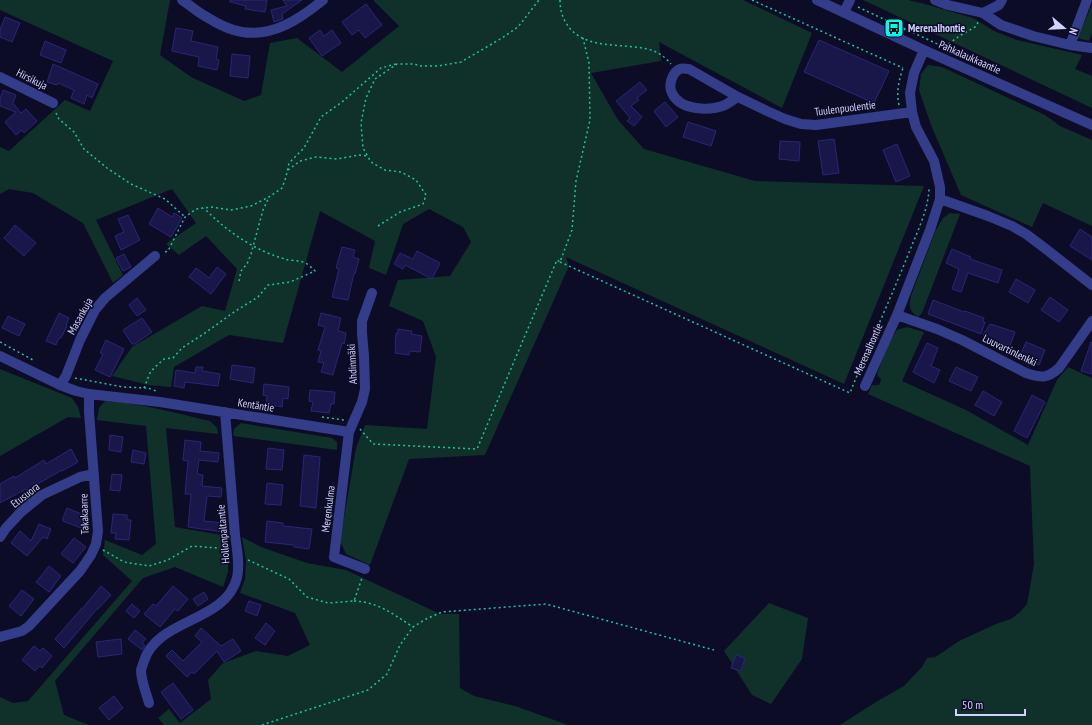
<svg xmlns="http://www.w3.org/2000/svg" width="1092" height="725" viewBox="0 0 1092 725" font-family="'PT Sans Narrow',sans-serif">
  <rect width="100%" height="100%" fill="#0d0c26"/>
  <path fill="#0f312a" d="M0,0H170L160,55L191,77L244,101L261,95L270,43L297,38L342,72L399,26L373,0H743L812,33L782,108L659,42L661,61L591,73L618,120L644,149L755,181L924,186L844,384L566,257L569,266L485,455L409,459L370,565L346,554L340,541L356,448L365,425L427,429L436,357L423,321L389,306L398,280L450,276L471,242L463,227L429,209L403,224L386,275L369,268L375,241L320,211L283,343L229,335L174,367L171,387L149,385L112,376L132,347L202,306L225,311L237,269L206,236L179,255L166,244L196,223L172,189L96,220L123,275L113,283L83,223L33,193L9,189L0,194V147L9,151L65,100L90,111L113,61L0,10Z
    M863,0H908L925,4L973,18L994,31L1017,40L1082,55L1075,69L1092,76V108Z
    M1092,5V33L1089,41L1077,38Z
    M928,65L942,67L1045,115L1060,126L1092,140V226L1043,203L1032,227L961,195L931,125L919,90L921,74Z
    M950,213L960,214L922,313L918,317C908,310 909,306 911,296L935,232L943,218Z
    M907,327L924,332L902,381L966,410L1028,445L1057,380L1068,367L1092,378V725H840L876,702L904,686L922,667L927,658L935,657L940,654L959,641L996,624L1011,619L1020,612L1027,604L1034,564L1030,466L868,394L872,385H879L881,380L877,374L889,343L897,330Z
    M0,369L72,398L78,407L81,418L68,417L0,456Z
    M105,401C140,403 175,413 210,421L217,428L218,434L166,428L175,527L227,536L228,556V572L223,587L175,567L143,578L55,681L64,715L89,725H0V697L13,703L28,701L132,581L103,555L105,540L142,555L156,544L146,426L97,420L99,408Z
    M241,423L332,438L337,442V450L233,436L234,429Z
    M242,537L261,547L307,563L346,570L440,614H459L460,688L474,696L515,706L568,725H164L158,718L169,709L180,723L211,699L208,680L223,663L256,651L288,656L310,645L295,613L240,593L245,579L246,561Z
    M769,603L808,618L802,659L771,704L752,695L724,651Z"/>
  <path fill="#191649" stroke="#2a2677" d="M230,0H267L265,12L245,9L246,6L230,2Z
    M283,0H302L282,14L283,19L274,22L271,10L287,6Z
    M366,4L382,25L365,38L359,30L352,35L342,22Z
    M5,17L20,23L12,42L0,37V30Z
    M176,28L193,31L191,41L218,47L216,59L219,60L217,70L198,66L199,57L172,51Z
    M320,30L324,36L332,30L341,43L322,56L309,38Z
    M819,40L889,71L874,103L804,72Z
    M45,41L66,50L61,63L40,55Z
    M232,54L250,56L248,78L230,76Z
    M53,64L98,84L92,98L87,95L84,104L71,98L74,90L58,83L57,85L47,82Z
    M640,82L647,90L637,98L639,100L631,106L642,117L634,126L627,121L630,118L616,101Z
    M3,90L16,95L13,103L21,113L26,109L37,121L24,133L22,130L16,135L5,122L16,112L0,106V99Z
    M665,102L678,117L666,127L654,111Z
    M688,122L716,131L711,146L683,137Z
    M834,139L839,173L823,175L818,141Z
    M780,141L800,142L799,161L779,159Z
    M897,144L910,176L896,182L883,150Z
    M158,208L172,217L174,213L182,218L171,237L149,224Z
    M128,215L140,240L121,250L115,236L124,232L118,219Z
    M15,225L36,243L24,256L4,238Z
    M1080,229L1092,237V260L1070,246Z
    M342,247L355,250L353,257L359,259L355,274L354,273L348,300L332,297L339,269L336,268Z
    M952,249L971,257L970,259L1002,270L998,283L968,273L961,292L952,289L959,269L946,263Z
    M417,251L440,263L432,279L405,265L403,269L394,264L400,253L413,259Z
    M124,254L131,267L123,271L116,258Z
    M217,267L226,274L211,294L189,277L196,268L209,278Z
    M1016,279L1035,290L1028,303L1009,292Z
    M1050,297L1068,310L1059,322L1041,310Z
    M137,298L146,310L137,316L129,305Z
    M933,300L964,312L965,311L984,318L983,322H985L981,334L928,314Z
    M59,313L69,318L66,325L67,326L61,338H59L56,345L46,341Z
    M321,313L341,318L338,331L346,333L344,344L342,343L333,375L321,372L324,363L318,362L321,351L318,350L325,327L318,325Z
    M8,316L25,324L19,336L2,328Z
    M142,318L152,332L135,344H132L123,330Z
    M990,324L1015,332L1010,346L990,339L991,338L983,335Z
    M398,329L412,331L411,334L422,336L420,352L410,351L409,355L395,353L396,347H395L396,333L398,334Z
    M106,340L124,349L110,377L95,370L103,354L100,353Z
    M1026,342L1045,350L1039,365L1020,356Z
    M1091,342L1092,343V374L1081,371Z
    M927,343L938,348L931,366L940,370L934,383L913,372Z
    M232,365L255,368L253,383L230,379Z
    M196,367H203L202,371L220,374L218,386L185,382L184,388L174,386L176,370L195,373Z
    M956,367L978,377L971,391L949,381Z
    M264,384L289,387L288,399L283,398L282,407L266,404L267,396L263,395Z
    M310,390L335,392L334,404H331L329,413L311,411L313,402L309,401Z
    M983,391L1002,402L994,416L975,405Z
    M1032,395L1045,402L1027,438L1014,431Z
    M110,435L123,437L121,452L109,450Z
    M185,440L201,442L200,451L219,453L218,462L199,460L197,474L203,475L202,486L222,488L221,497L207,496L204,521L225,523L224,532L188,527L191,494H185L188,461L183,460Z
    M268,448L284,450L282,470L266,469Z
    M71,449L78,462L62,471V470L27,490L26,489L0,503V484L14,476L15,478L44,460L46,464Z
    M133,450L146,453L144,464L131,462Z
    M304,455L320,457L316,508L300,506Z
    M112,474L122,475L120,491L110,490Z
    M267,483L283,485L281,505L265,504Z
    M67,508L86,516L81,528L63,521V518Z
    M113,514L127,515V520H131L129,540L115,539L116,533H111Z
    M267,521L283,523V526L312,529L309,549L294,547V545L265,542Z
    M39,524L51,529L47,539L43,537L27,556L11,543L20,531L31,541Z
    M74,538L86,547L73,563L61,554Z
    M49,566L61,576L49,592L36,582Z
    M101,586L111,595L98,609H97L64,648L55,639L81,609H82Z
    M173,586L188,599L178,611L175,609L160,627L144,614L153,604L156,606Z
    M22,590L34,599L21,616L9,606Z
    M204,592L208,599L198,606L193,599Z
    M249,601L261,605L257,616L245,611Z
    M132,604L140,611L134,618L126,611Z
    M266,623L275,631L265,645L255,638Z
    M201,628L221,646L233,639L241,651L224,662L217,651L194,674L192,672L187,677L166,656L172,650L183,661L202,642L195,636Z
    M135,630L146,639L142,642L145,646L142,650L128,639Z
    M121,639L122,654L98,657L96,642Z
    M34,646L40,651L43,648L52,656L42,668L40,666L35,671L22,660Z
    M736,655L745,658L741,671L731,668Z
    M173,683L193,710L181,719L161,692Z
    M114,696L123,708L109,720L99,708Z"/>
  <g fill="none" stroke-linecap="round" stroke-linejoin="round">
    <path stroke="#22c2a0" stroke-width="1.5" stroke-dasharray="2 3" stroke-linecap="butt" d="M560,0C560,9 562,16 566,23C584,53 627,41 654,51C661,54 667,59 671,64
      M752,0L903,68
      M858,7L905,29
      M904,30L905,29L944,47L961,35L975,27L979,21
      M899,105C896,92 899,80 903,68
      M56,113L59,119L74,132L84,149L107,168L131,184L165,199L185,217
      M288,170L300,161L316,157L337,159L359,155L368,156
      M378,226L400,212L423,204L426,195L416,180L401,172L385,170L371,162L363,148L361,123L366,98L375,79L397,64H415L419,66H438L461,62L502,38L518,27L539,0
      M165,252L168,251L185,217L196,209L211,207L231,210L251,206L269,197L282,188L286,177L289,163L304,148L321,117L342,102L381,68L396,64
      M560,262L850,393C869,345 891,298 910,250C918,230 929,208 929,187
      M239,281L241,271L247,264L251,254L263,210L269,197
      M0,342L33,360
      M75,378L123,387L148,388L156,391
      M144,388L150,373L154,368L164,359L173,358L182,348L205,333L234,312L258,297L268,285L290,282L315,271C312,268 307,263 303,262C297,260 290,261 285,259C255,251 225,230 204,208
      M322,417L344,420
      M360,429L373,444L477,449L557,260L560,262L572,230L576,181L590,120L589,63L583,38
      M103,550L124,562L149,566L168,560L192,546L217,548L228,552
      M248,560L289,579L307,597L328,603L354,601L362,578
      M354,601C378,602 393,614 413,627
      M262,725L368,690L387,674L400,645L413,627L426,619L442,612L546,604L714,650"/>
    <path stroke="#333d8a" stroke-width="10" d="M182,0C190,5 197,12 205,16C216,23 229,30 242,32C273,37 300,19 323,0
      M817,0L926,51L1092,125
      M935,0L948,5L983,13L1001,25L1033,36L1070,45L1092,48
      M844,12L850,0
      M983,13L999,5L1002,0
      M1070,45L1087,0
      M0,77L53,103
      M738,97C734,99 729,103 725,105C710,111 680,111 672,93C668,86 672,72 680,69C682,68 686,69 689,69L738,97L767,111L785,119L801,124L816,125L831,123L912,112
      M940,199L988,216L1012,226L1026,234L1042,246L1092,285
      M897,315L937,329L962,340L1026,373C1041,378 1047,379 1059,368L1092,321
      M0,356L60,385L76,391L89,394L160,402L349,432
      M60,385L66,376L80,340L95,310L105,298L155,256
      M865,386L897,315L930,230L940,199V187L934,161L916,127L912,112L910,93L914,73L924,50
      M0,537L6,528L21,512L42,495L80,477L94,474
      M365,569L334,557L349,432L362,402L365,389L364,356L362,333V321L372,293
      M0,637L22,631L29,626L80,571L91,555L96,544L98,531L89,412V394
      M149,703C146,692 141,681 141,670C142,667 143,664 144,661C158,618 225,623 237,578C240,564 237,549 235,535L225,412"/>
  </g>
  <defs>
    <symbol id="bus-square" viewBox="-11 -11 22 22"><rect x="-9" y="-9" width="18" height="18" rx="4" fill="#00fcef" stroke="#0d0c26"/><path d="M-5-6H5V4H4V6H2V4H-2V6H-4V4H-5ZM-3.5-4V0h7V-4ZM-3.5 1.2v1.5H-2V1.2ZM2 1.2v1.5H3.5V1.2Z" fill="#111"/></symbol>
  </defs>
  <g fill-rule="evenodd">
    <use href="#bus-square" x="883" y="17" width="22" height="22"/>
  </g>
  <g text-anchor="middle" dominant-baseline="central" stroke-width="3" stroke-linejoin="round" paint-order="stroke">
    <g font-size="11" font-weight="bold" fill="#d1d3ff" stroke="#0d0c26" text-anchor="start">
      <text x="908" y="28">Merenalhontie</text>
    </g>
    <g font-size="11" fill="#d1d3ff" stroke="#0d0c26">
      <text transform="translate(970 57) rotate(24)">Pahkalaukkaantie</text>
      <text transform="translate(32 79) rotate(27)">Hirsikuja</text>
      <text transform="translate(845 108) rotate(-7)">Tuulenpuolentie</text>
      <text transform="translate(80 316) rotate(-61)">Masankuja</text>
      <text transform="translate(868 349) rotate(-66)">Merenalhontie</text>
      <text transform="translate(1010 350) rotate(26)">Luuvartinlenkki</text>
      <text transform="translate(352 364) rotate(-93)">Ahdinmäki</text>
      <text transform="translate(256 405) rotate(9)">Kentäntie</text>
      <text transform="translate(25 495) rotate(-38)">Etusuora</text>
      <text transform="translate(328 509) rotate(-83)">Merenkulma</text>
      <text transform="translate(84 514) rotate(-92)">Takakaarre</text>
      <text transform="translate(223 534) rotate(-95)">Hollonpaltantie</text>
    </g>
  </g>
  <g transform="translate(1064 28) rotate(109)" stroke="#0d0c26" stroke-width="3" paint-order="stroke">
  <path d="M0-3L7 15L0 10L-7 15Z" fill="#d1d3ff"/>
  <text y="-6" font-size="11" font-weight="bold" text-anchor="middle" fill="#d1d3ff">N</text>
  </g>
  <path d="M956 709v6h69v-6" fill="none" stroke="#d1d3ff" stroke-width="2"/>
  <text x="962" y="709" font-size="12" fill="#d1d3ff" stroke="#0d0c26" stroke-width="3" paint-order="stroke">50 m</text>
</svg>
